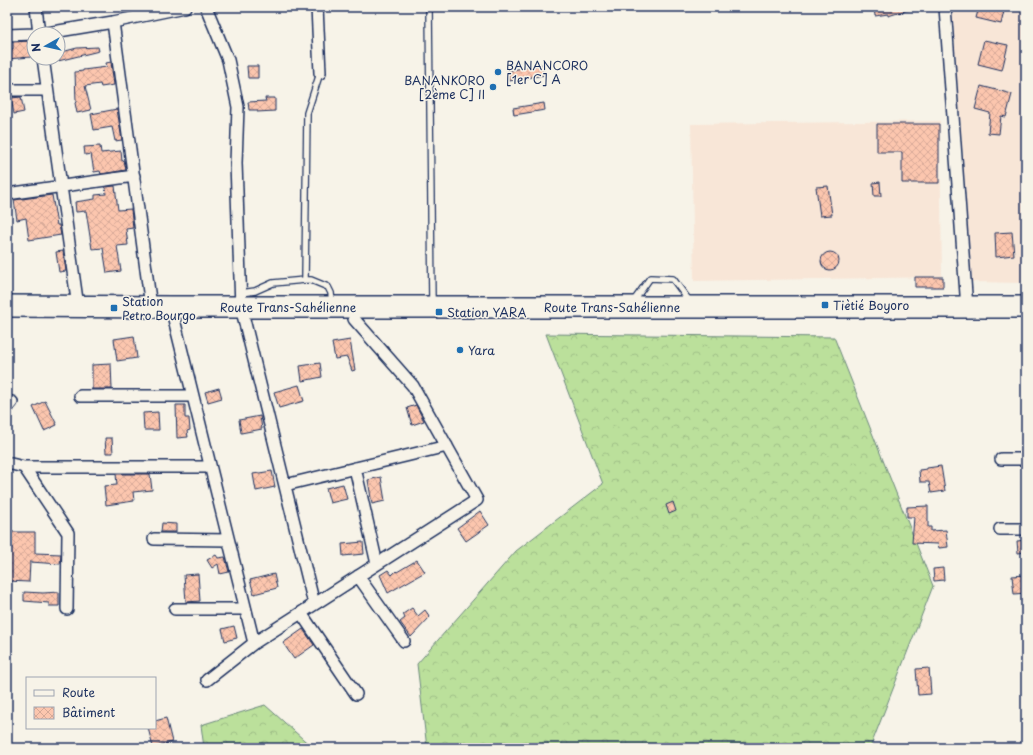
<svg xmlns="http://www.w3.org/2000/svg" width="1033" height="755" viewBox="0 0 1033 755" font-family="'Playpen Sans',sans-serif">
  <defs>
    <pattern id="forest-crowns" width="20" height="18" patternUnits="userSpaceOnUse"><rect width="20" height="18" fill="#bbe09b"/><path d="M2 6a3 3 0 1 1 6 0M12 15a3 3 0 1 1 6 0" fill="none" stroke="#a0c088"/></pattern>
    <pattern id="building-cross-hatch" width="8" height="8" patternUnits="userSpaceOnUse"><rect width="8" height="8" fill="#fcc6ae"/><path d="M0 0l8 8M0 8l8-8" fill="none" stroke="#d7aa98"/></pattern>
  </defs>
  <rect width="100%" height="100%" fill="#f7f3e8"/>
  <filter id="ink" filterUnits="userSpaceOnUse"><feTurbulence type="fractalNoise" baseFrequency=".025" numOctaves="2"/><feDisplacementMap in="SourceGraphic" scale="8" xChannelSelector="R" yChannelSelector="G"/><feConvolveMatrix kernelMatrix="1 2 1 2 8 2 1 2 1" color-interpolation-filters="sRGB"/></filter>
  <g filter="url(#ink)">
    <path fill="#f8e6d7" d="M952,7H1026V283L972,282Z
      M940,121L942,277L694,281L691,124Z"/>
    <path fill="url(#forest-crowns)" stroke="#6b887c" d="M546,334L834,337L933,586L870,748H427L417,664L516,551L603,484Z
      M265,705L313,748H204L201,725Z"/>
    <path fill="url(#building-cross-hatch)" stroke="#1b2f5e" d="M874,7H911V9L888,16V14L875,16Z
      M979,7H1005L1001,24L976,18Z
      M984,40L1008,45L1002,70L978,64Z
      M29,41L31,57L7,59V49H13V42Z
      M98,47L99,51L58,61V53L77,48Z
      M111,62L114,85L101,87L100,84L85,86L91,110L77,113L75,103L76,102L75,72L83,71V70L107,67L106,63Z
      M542,64L544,75L509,81L507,71Z
      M247,66H258V78H248Z
      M981,86L1012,94L1006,117L1001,116L999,134L988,133L990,113L975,109Z
      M21,97L24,112L14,114L11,98Z
      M265,98H275V111L257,112V110H249L248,102L266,101Z
      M544,103L545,110L514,115L513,108Z
      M117,109L122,140L115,141L112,127L94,130L91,114Z
      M877,124H939V183H902V152H877Z
      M100,146L101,153L121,151L122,161L124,160L126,170L101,174L100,171L94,172L91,154L85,155L84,147Z
      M880,182L881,196H874L873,183Z
      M115,186L118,210L131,209L133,228L126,229L128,245L117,246L121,271L107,273L103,248L92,249L86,211L76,212L75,202L95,199V195L106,194L105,187Z
      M828,186L832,215L820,216L816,187Z
      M52,195L57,225H59L61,235L29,240L26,218L17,220L14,200Z
      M1012,232L1014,255L996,257L995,233Z
      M63,251L66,271L59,272L56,252Z
      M821 261a9 9 0 1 1 18 0a9 9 0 1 1-18 0Z
      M915,277H943V287H915Z
      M134,336L137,358L117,361L114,339Z
      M350,340L355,370L352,371L347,357L335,359L332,343Z
      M320,363L322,377L302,381L300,366Z
      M111,364L112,389H92V365Z
      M299,385L304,401L279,408L274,392Z
      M219,388L222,398L208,402L205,392Z
      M45,401L57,425L44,431L33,407Z
      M176,405H185V418H189L190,430L187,431L188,437L177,438Z
      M416,405L424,421L412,425L407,408Z
      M158,412L159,430H144L143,413Z
      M260,416L262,429L241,433L239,420Z
      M105,438H112L113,453H106Z
      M941,466L945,491L931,493L929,482H920L919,470L927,469V468Z
      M272,471L275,487L256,491L253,474Z
      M116,474H150L152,490L133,492L134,501L106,505L104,486L117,485Z
      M381,477L385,501L372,504L368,480Z
      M343,484L347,499L330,503L326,488Z
      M673,502L676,511L669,514L666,505Z
      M928,506V527H931V531L946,530L948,547L939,548L938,544L912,543L914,517H907V507Z
      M480,511L489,525L466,541L457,528Z
      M162,523L176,524V532H161Z
      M7,532H35V553L61,554L60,564L30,562L29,582L7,581Z
      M1026,540V552L1018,553L1017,541Z
      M363,542L364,554L343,556L342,544Z
      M216,555L218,558L225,557L229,572L220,574L218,564L212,568L207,560Z
      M417,560L425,572L388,593L380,575L388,570L392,575L396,571L397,572Z
      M943,568L944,580L934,581L933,569Z
      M198,574L200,601L186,602L184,575Z
      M274,574L277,588L254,594L250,580Z
      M1026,575V593L1014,594L1012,576Z
      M24,592L43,593L59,592V606H49V603L24,601Z
      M412,608L418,616L425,610L430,617L411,637L400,622L405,618L403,614Z
      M234,626L237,638L225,641L222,629Z
      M303,629L314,645L294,659L283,643Z
      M929,668L931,694L918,695L916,669Z
      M166,718L172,742L153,747L148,728H155V721Z"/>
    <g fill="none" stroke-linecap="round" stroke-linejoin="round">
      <defs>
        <path id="lane" d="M429,7L432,303
          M320,73L307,113L305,280H311L328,287L331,293L332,303
          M241,293L255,291L273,283L305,280
          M633,302L650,278L673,279L690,302"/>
        <path id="street" d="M36,7L39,34
          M206,7L228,60L238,107L236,163L241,307L314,604
          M317,7L320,73
          M945,7L967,308
          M113,22L151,307
          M41,34L113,22L185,7
          M7,35L34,34
          M43,58L78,307
          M7,90H47
          M7,194L134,176
          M171,307L254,643
          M80,396H193
          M7,408L12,402
          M1001,459H1026
          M7,463L24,467L68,533L67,609
          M24,467H210
          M355,468L377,564
          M285,485L447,446
          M1000,529H1026
          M154,539L228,540
          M358,576L404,641
          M175,609H245
          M301,613L356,694
          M207,680L254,643L477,500L413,386L354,319V307"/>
        <path id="highway" d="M7,306L171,307H1026"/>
      </defs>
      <use href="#lane" stroke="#1b2f5e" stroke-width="8"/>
      <use href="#street" stroke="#1b2f5e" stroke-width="14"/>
      <use href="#highway" stroke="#1b2f5e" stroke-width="24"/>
      <use href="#lane" stroke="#f7f3e8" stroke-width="5.5"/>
      <use href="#street" stroke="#f7f3e8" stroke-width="11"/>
      <use href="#highway" stroke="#f7f3e8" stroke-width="21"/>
    </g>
  </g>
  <g fill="#1f6fb2" stroke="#f7f3e8" stroke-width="1.5">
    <circle cx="498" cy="72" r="4"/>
    <circle cx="493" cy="87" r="4"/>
    <rect x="821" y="301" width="8" height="8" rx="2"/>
    <rect x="110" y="304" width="8" height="8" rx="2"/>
    <rect x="435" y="308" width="8" height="8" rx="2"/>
    <circle cx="460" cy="350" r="4"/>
  </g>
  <g text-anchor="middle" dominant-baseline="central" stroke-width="3" stroke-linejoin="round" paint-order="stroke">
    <g font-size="12" fill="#1b2f5e" stroke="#f7f3e8" text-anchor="start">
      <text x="506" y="65">BANANCORO<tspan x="506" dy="14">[1er C] A</tspan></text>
      <text x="485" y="80" text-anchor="end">BANANKORO<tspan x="485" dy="14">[2ème C] II</tspan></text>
      <text x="122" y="301">Station<tspan x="122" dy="14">Petro Bourgo</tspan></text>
      <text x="833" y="305">Tiètié Boyoro</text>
      <text x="447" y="312">Station YARA</text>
      <text x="468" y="350">Yara</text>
    </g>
    <g font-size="12" fill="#1b2f5e" stroke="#f7f3e8">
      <text x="288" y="307">Route Trans-Sahélienne</text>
      <text x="612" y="307">Route Trans-Sahélienne</text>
    </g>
  </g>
  <rect width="1033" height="755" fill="none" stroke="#f7f3e8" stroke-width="24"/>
  <rect x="12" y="12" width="1009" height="731" fill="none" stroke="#1b2f5e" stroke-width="1.5" filter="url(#ink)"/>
  <rect x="26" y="677" width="130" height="52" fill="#f7f3e8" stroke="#9fa5b1"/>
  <rect x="34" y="690" width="20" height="6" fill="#f7f3e8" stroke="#9fa5b1"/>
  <text x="62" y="697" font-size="12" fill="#1b2f5e">Route</text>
  <rect x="34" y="707" width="20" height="12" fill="url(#building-cross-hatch)" stroke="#9fa5b1"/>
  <text x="62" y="717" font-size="12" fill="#1b2f5e">Bâtiment</text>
  <g transform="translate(46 46) rotate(262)"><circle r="19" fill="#f7f3e8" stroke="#9fa5b1"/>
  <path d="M0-3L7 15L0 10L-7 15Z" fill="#1f6fb2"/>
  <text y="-6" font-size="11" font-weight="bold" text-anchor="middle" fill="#1b2f5e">N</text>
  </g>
</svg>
